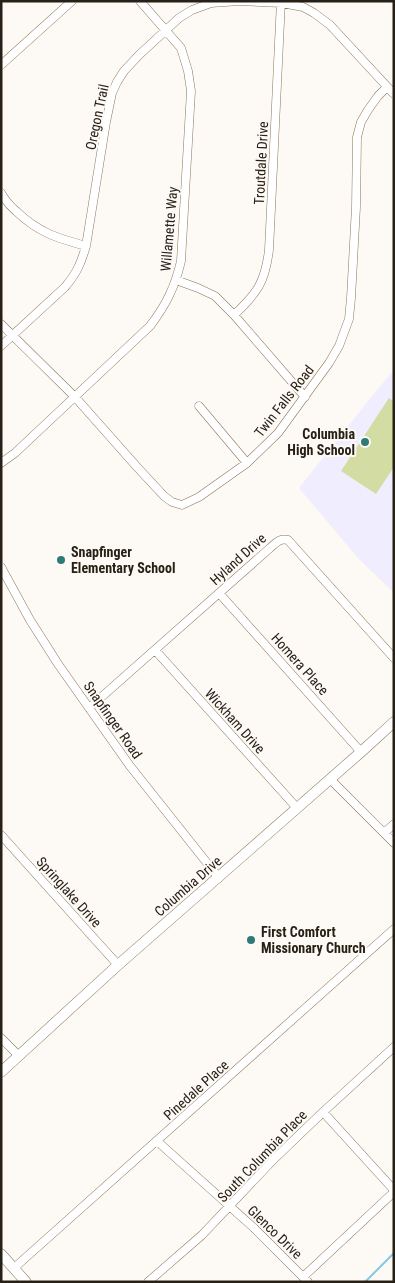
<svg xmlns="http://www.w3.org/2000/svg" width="395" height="1283" viewBox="0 0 395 1283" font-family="'Roboto Condensed',sans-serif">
  <rect width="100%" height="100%" fill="#fdf9f4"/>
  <path fill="#f0edff" d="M394,370V593L358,558L299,488L373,395Z"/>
  <path fill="#d3dca3" d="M389,398L394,402V467L376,494L341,471Z"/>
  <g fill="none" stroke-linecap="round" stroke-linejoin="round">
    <path stroke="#84c7e8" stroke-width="2" d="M365,1282L394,1253"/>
    <defs>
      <path id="minor" d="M1,65L72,1
        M1,193C5,200 10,206 16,211C39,233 57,238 86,246
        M176,280L198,288L215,296L234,315L305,397
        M234,315C257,293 265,283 269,250L281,1
        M1,324L75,397L137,467L164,496L172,502L182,505L199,497L247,463L278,433L329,363L339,346L349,319L351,298L356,207L357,137L361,122L368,110L378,96L387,87
        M1,346L65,287C77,273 81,263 86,246L106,122L112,93L117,82L124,71L139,55L179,18L192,10L211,3L239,1L282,3L303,7L314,13L330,25L394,94
        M199,406L247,463
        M1,463L15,453L150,326C166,305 175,287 181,261L191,91L188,71L181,48L140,1
        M1,567L30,620L58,664L130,766L219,878
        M219,593L361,752
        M155,650L297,808
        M89,708L270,548C276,543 279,538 288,540L394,658
        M330,779L394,843
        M384,833L394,824
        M1,835L118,965
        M1,1038L19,1056
        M323,1112L394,1190
        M157,1141L254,1228L308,1282
        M14,1268L394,929
        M303,1277L394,1192
        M148,1282L202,1235L273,1160L323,1112L394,1047"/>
      <path id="major" d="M1,1072L118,965L361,752L394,722
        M1,1254L26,1282"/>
    </defs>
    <use href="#minor" stroke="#89765e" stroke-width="9"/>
    <use href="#major" stroke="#89765e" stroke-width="11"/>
    <use href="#minor" stroke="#fff" stroke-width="8"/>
    <use href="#major" stroke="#fff" stroke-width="10"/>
  </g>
  <g fill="#307979" stroke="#fdf9f4" stroke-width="2">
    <circle cx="365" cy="442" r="5"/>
    <circle cx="61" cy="560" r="5"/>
    <circle cx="251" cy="940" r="5"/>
  </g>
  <g text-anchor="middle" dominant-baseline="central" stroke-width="4" stroke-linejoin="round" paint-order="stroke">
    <g font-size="14" fill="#272016" stroke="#fdf9f4">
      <text transform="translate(97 117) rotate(-78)">Oregon Trail</text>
      <text transform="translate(261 163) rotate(-87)">Troutdale Drive</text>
      <text transform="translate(169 229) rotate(-85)">Willamette Way</text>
      <text transform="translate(284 401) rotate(-52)">Twin Falls Road</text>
      <text transform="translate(238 559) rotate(-42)">Hyland Drive</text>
      <text transform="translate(300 664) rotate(48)">Homera Place</text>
      <text transform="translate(113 720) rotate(55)">Snapfinger Road</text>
      <text transform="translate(235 721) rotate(48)">Wickham Drive</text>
      <text transform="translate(188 886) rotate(-41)">Columbia Drive</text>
      <text transform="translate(69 892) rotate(48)">Springlake Drive</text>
      <text transform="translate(196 1090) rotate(-42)">Pinedale Place</text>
      <text transform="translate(262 1156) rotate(-46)">South Columbia Place</text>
      <text transform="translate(275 1232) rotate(44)">Glenco Drive</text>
    </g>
    <g font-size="14" font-weight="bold" fill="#272016" stroke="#fdf9f4" text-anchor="start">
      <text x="355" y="434" text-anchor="end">Columbia<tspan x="355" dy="16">High School</tspan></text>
      <text x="71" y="552">Snapfinger<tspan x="71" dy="16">Elementary School</tspan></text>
      <text x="261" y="932">First Comfort<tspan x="261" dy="16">Missionary Church</tspan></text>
    </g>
  </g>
  <rect width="395" height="1283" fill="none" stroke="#272016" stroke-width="5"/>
</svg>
